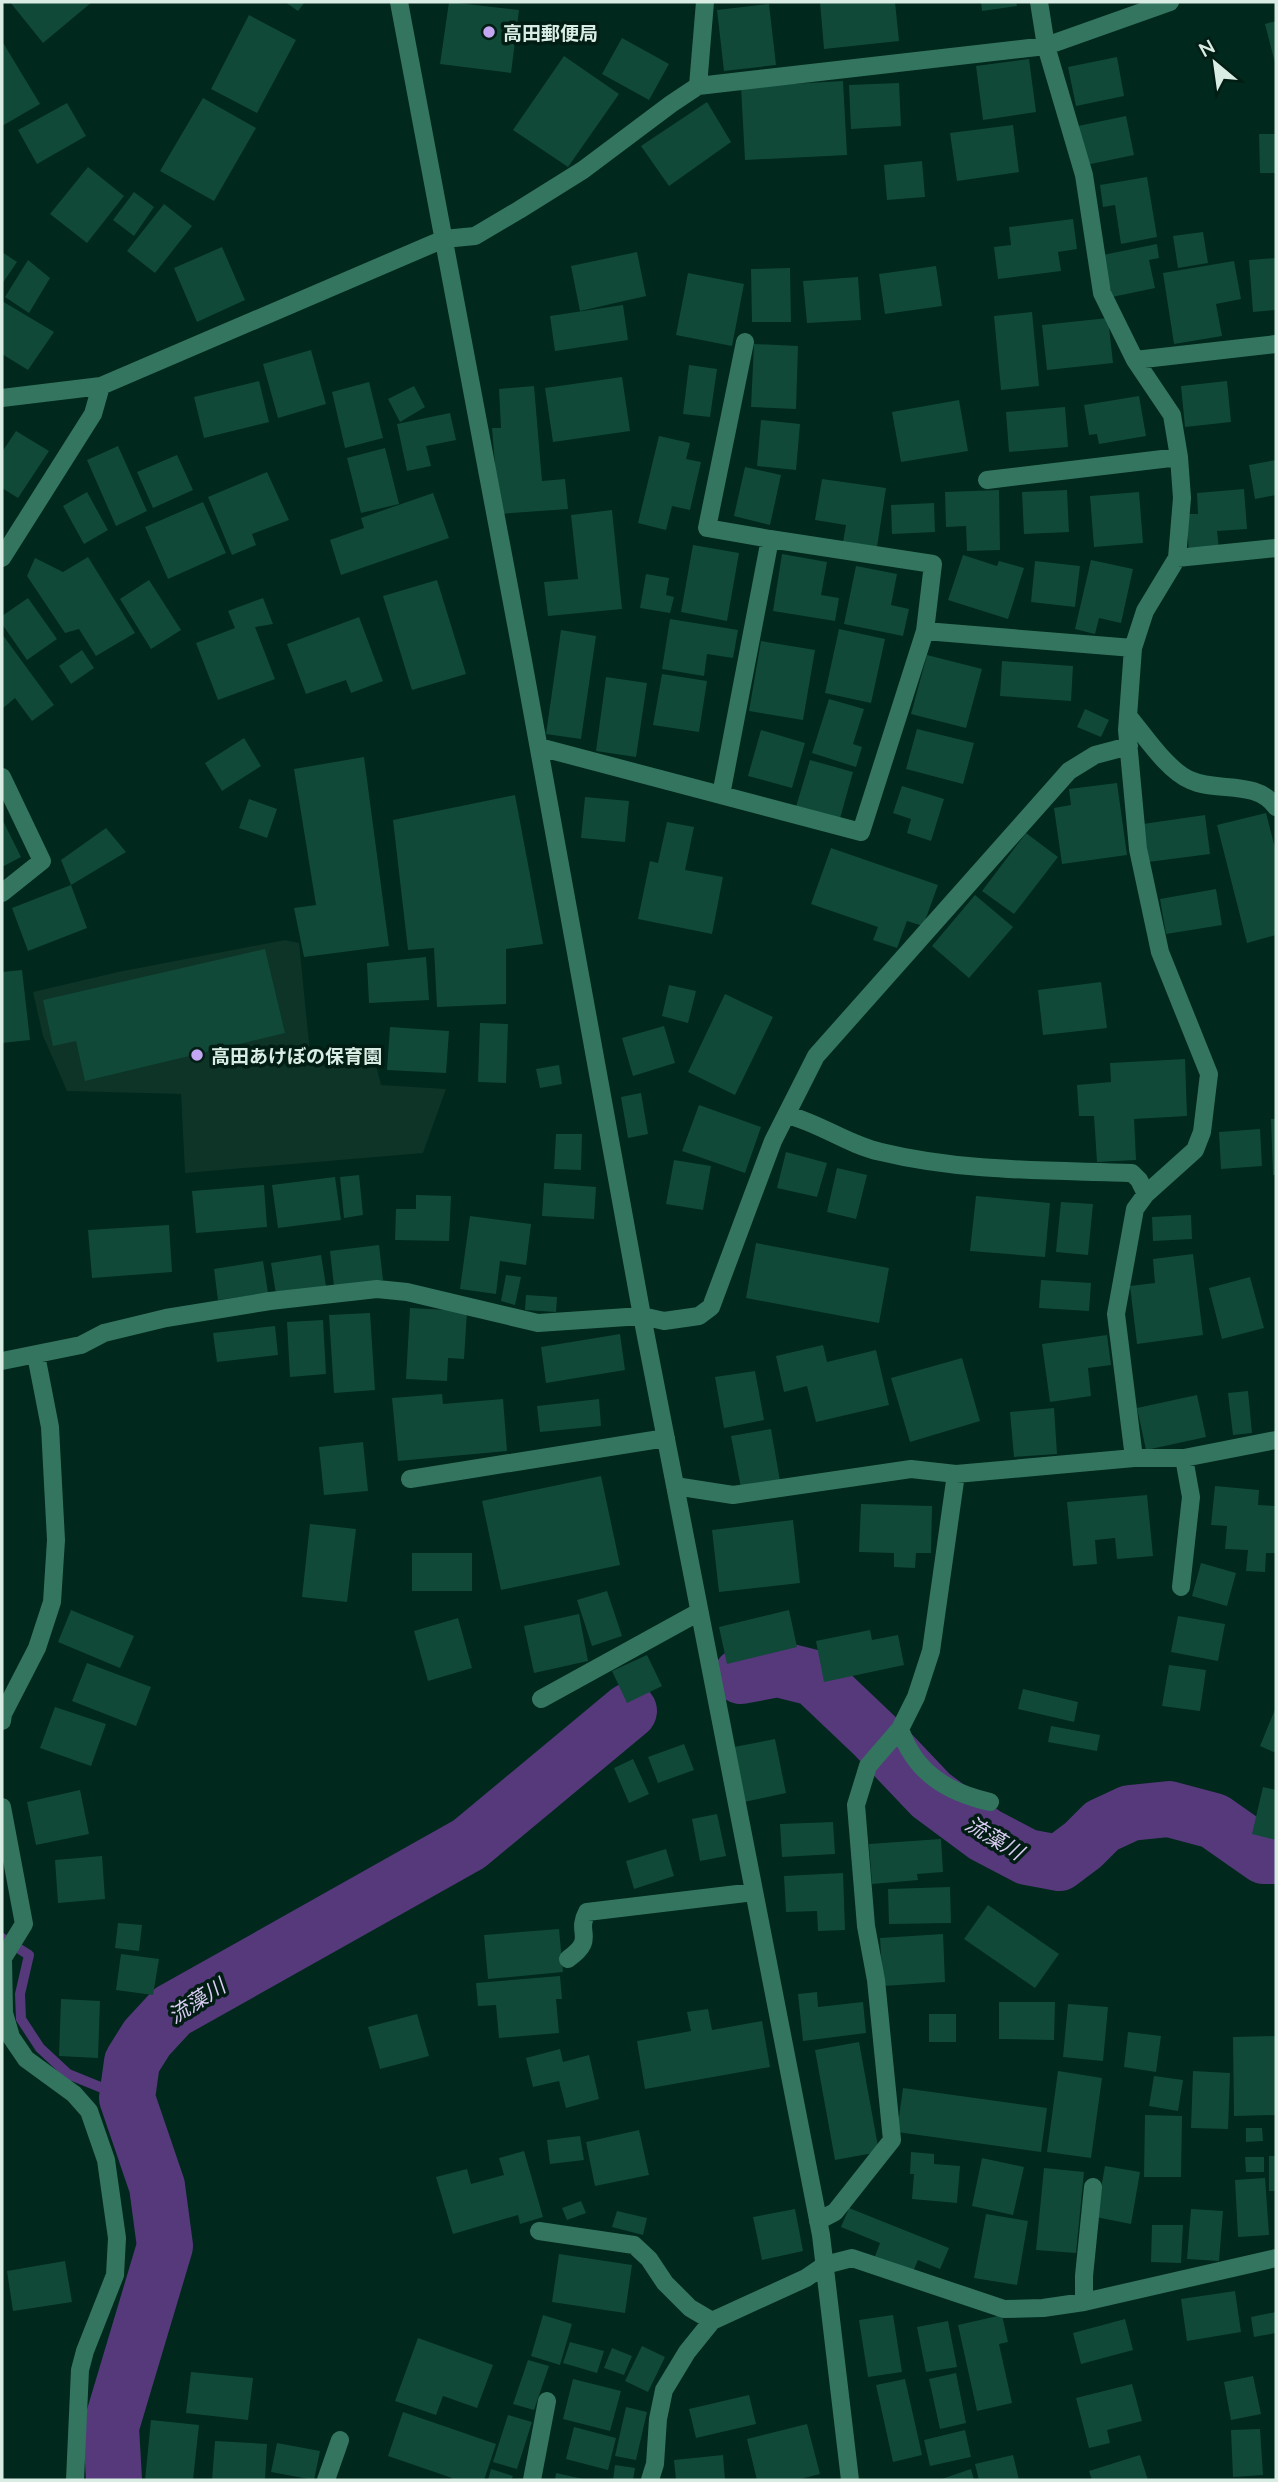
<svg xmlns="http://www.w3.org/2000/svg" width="1278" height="2482" viewBox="0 0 1278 2482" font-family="Lato,'Noto Sans JP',sans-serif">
  <rect width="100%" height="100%" fill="#01281c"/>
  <path fill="#0e3327" d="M285,940L299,943L310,1053L374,1056L381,1085L446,1089L423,1153L185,1173L181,1094L67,1091L43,1036L33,992L118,972Z"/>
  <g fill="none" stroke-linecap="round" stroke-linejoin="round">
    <path stroke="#55397b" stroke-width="10" d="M2,1938L29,1955L20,1994L21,2019L40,2048L68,2074L127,2098"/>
    <path stroke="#55397b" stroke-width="56" d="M741,1676L778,1669L814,1678L874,1735L931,1795L985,1835L1027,1857L1059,1863L1083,1845L1102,1826L1130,1813L1169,1809L1214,1821L1264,1856H1276
      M114,2480L111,2427L165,2246L157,2186L127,2098L132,2062L147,2038L172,2011L469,1844L629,1711"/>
  </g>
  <path fill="#104938" d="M10,2H92L43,43Z
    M285,2H305L298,11Z
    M449,2L519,10L511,73L440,64Z
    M820,2H895L899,41L824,49Z
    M981,2H1016L1017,6L982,11Z
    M769,4L776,65L724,71L717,10Z
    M249,15L296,40L257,113L211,89Z
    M1276,21V63H1275L1265,24Z
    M622,38L669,64L649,100L602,74Z
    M2,41L40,104L2,126Z
    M564,56L619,94L568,167L513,130Z
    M1117,57L1124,96L1076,106L1068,67Z
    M1029,59L1036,112L983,120L976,66Z
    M843,81L847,155L745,160L741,87Z
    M899,83L901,126L851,129L849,85Z
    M203,98L256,128L214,201L160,171Z
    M707,102L731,142L669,186L641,146Z
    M67,103L86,136L37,164L18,130Z
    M1126,116L1134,155L1086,165L1078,126Z
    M1013,125L1019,172L957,181L950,133Z
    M1259,134H1276V173H1260Z
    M922,161L925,197L887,200L884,165Z
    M88,167L124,196L87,243L50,214Z
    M1147,177L1157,237L1121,244L1115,205L1103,207L1100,185Z
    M134,192L154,207L134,236L113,220Z
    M164,204L192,226L155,273L127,251Z
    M1073,219L1077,249L1058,252L1061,271L998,279L994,247L1011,245L1009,227Z
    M1203,232L1208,263L1178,268L1173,236Z
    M1157,244L1159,258L1149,260L1155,288L1112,297L1103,255Z
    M222,247L245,300L197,322L174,268Z
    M2,252L17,262L2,284Z
    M637,252L646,296L580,311L571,266Z
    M1276,258V310L1253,312L1249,260Z
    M28,260L50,278L29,313L5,297Z
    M1234,261L1241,299L1216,304L1222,336L1174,344L1163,273Z
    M936,266L942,306L885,314L879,274Z
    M790,268L791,322H752L751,269Z
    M688,273L744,284L732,346L676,335Z
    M858,277L861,320L807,323L803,281Z
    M2,301L54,332L28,370L2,354Z
    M623,305L628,340L555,351L550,316Z
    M1032,312L1039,386L1001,390L994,316Z
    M1108,318L1113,363L1047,370L1042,325Z
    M754,344L798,346L796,409L751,407Z
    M311,350L326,404L278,418L263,364Z
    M689,365L717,369L710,417L683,414Z
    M622,377L630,431L553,442L545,388Z
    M259,381L269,422L204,438L194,397Z
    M1227,381L1231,422L1185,427L1181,386Z
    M369,382L383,438L345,448L332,392Z
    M414,386L425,407L400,422L388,399Z
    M534,386L542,481L565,479L568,509L499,514L492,428H501L499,389Z
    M1139,396L1146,436L1099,444L1097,434L1089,435L1084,405Z
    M959,400L968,451L901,462L892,412Z
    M1065,407L1068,447L1009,452L1006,412Z
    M450,413L456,440L426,446L431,466L407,471L397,424Z
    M761,420L800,424L796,470L757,466Z
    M16,431L49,451L18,498L2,488V452Z
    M659,436L690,443L686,459L701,462L690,510L672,506L666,530L638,523Z
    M118,446L147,511L116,526L87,460Z
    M385,448L399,504L361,513L347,458Z
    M177,455L193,490L153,508L137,472Z
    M1276,460V495L1255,499L1249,465Z
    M745,467L781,475L770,525L734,516Z
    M267,472L289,520L252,534L256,545L232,555L208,497Z
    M822,479L886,488L877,547L843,542L846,525L815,520Z
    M1244,489L1247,529L1217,531L1219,549L1189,552L1186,514H1198L1197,493Z
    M999,490L1000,550L967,551L966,526L946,527L945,492Z
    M1067,490L1069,532L1024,534L1022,492Z
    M87,492L108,530L84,544L63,506Z
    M1139,492L1143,543L1094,547L1090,496Z
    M433,493L449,538L341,575L330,540L364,528L361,518Z
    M203,502L226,553L168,579L145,527Z
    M934,503L935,532L892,534L891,505Z
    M612,510L622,609L548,616L544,582L578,579L571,515Z
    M693,545L739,553L727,621L681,612Z
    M782,554L827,562L821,595L839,598L835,621L773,611Z
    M963,555L997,566L999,561L1024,568L1008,619L948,600Z
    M88,557L135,633L96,656L79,629L65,633L27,576L35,558L63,572Z
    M1091,560L1133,569L1121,623L1099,618L1095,634L1075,629Z
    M1035,561L1080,566L1075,607L1031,602Z
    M856,566L897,574L891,605L909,609L903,636L844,624Z
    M646,574L669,578L666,595L674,597L670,613L640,608Z
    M149,580L181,630L151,649L120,599Z
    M437,580L466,674L412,690L383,596Z
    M28,598L57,639L27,660L2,624V616Z
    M263,598L273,624L255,627L275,679L218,700L196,643L235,628L228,611Z
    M359,617L383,681L351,693L346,680L306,694L287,644Z
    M670,619L738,630L733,658L707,654L704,676L662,669Z
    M839,629L885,639L871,703L825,693Z
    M561,630L596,636L581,739L546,734Z
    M2,634L54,705L32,721L15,698L2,709Z
    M761,641L815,650L803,720L749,711Z
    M82,650L94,668L71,684L59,666Z
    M927,655L982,669L966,728L911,714Z
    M1002,661L1073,666L1071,701L1000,696Z
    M662,674L707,681L699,732L653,725Z
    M606,677L647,683L636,757L596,751Z
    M829,699L864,709L853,744L862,747L856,767L812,753Z
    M1085,709L1109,720L1101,737L1077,727Z
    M917,729L974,743L963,784L906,769Z
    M761,730L805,743L792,788L748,776Z
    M244,738L261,766L222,791L205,763Z
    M364,757L389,946L304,957L294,908L316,905L294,769Z
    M810,760L853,772L839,822L795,810Z
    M1117,783L1127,855L1062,864L1054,808L1071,805L1069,789Z
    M902,786L944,799L931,841L907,833L911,819L893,813Z
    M515,795L543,944L506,949V1004L437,1007L434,948L408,950L393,820Z
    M585,797L629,801L625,842L581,838Z
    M249,799L277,809L267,838L239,828Z
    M1266,813L1276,852V935L1247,943L1217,825Z
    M1205,815L1210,854L1148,862L1143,824Z
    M2,819L21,857L2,867Z
    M667,822L694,827L685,870L723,877L712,934L638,919L650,861L658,863Z
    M106,828L126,852L71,885L61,860Z
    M1026,833L1058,857L1014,914L982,891Z
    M831,848L938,885L923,926L907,921L897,948L873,940L878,927L811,904Z
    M71,885L87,928L28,951L12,908Z
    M1216,889L1222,925L1166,934L1160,899Z
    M975,895L1013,927L969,978L932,946Z
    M265,949L285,1033L85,1081L76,1041L53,1046L43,1000Z
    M426,957L429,1000L369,1003L367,963Z
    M22,970L30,1040L2,1043V972Z
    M1101,982L1107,1028L1043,1035L1038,990Z
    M669,985L696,991L688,1023L662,1016Z
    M725,994L773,1017L735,1095L688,1072Z
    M480,1023L508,1024L506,1083L478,1082Z
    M664,1026L675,1063L633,1076L622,1038Z
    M390,1027L449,1031L446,1073L387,1070Z
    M1185,1059L1187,1116L1134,1119L1136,1160L1097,1162L1094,1116H1079L1077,1085L1111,1082L1110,1063Z
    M559,1065L562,1084L540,1088L536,1069Z
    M641,1093L648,1134L628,1138L621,1097Z
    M699,1105L761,1127L745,1173L682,1151Z
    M1271,1119H1276V1175H1273Z
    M1260,1129L1262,1166L1221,1169L1219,1132Z
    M556,1134H582L581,1170L554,1169Z
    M786,1152L827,1163L817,1197L777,1188Z
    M674,1160L711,1166L703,1210L666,1204Z
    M837,1168L867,1175L856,1219L827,1212Z
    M359,1175L363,1215L344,1218L340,1177Z
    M335,1177L341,1220L278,1228L272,1185Z
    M544,1183L596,1187L594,1219L542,1216Z
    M264,1185L267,1227L196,1233L192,1191Z
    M416,1195L451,1196L449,1241L395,1240L396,1209H416Z
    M976,1196L1050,1203L1045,1257L970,1251Z
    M1061,1202L1093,1204L1088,1255L1056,1252Z
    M1191,1215L1192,1239L1153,1241L1152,1217Z
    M470,1216L531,1224L526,1265L500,1261L496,1294L460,1289Z
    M169,1225L172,1272L92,1278L88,1230Z
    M756,1243L889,1268L879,1323L746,1298Z
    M379,1245L383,1280L334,1286L330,1251Z
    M1193,1254L1203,1335L1137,1344L1130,1286L1155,1283L1153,1259Z
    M321,1255L326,1286L276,1294L271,1263Z
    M263,1261L268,1293L218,1300L214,1269Z
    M506,1275L521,1277L515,1305L501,1301Z
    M1250,1277L1264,1328L1222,1339L1209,1288Z
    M1041,1280L1091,1283L1089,1311L1039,1308Z
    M526,1295L557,1297L556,1312L525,1310Z
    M410,1308L467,1311L464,1359L448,1358L447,1381L406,1379Z
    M370,1313L375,1390L334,1393L329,1315Z
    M323,1320L326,1374L290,1377L287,1322Z
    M275,1326L278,1355L217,1362L213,1333Z
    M620,1334L625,1370L546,1383L541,1347Z
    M1107,1335L1111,1365L1088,1368L1091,1396L1050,1402L1042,1344Z
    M823,1345L827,1362L876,1350L889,1405L816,1422L807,1386L784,1392L776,1356Z
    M962,1358L980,1421L910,1442L891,1378Z
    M755,1371L764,1420L724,1428L715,1377Z
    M1248,1391L1252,1433L1233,1435L1228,1393Z
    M442,1394L443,1404L503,1399L507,1451L398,1461L392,1398Z
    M1197,1395L1206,1437L1146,1450L1137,1408Z
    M599,1399L601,1426L540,1432L537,1406Z
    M1054,1408L1057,1454L1014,1457L1010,1412Z
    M771,1429L780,1481L741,1488L731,1436Z
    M363,1442L368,1491L324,1495L319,1447Z
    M601,1476L620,1565L501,1590L482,1501Z
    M1215,1486L1259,1490L1258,1505L1276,1506V1553H1266L1265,1572L1246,1571L1248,1550L1225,1549L1227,1526L1211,1525Z
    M1147,1495L1153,1556L1117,1559L1115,1538L1095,1540L1097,1564L1073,1566L1067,1502Z
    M861,1504L932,1506L931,1553H916L915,1568L894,1567V1553L859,1552Z
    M793,1520L800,1583L719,1592L712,1530Z
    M310,1524L356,1529L347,1602L302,1597Z
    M412,1553H472V1591H412Z
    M1201,1563L1236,1573L1227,1606L1192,1596Z
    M607,1591L622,1636L592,1646L577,1600Z
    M71,1610L134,1636L120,1668L58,1642Z
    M789,1610L797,1647L727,1664L719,1627Z
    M579,1614L588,1661L534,1673L524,1626Z
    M1178,1616L1225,1624L1218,1661L1171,1652Z
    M458,1618L472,1668L428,1681L414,1631Z
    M870,1630L872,1640L898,1635L904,1665L824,1682L816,1641Z
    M647,1655L662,1686L627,1703L612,1671Z
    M87,1663L151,1687L136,1726L72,1701Z
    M1169,1665L1206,1670L1200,1711L1162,1706Z
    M1023,1689L1078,1702L1074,1722L1018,1709Z
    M55,1707L106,1724L91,1766L40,1748Z
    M1276,1707V1753L1260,1746Z
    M1051,1726L1100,1735L1097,1751L1048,1742Z
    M775,1739L786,1793L744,1802L734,1747Z
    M684,1744L694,1770L658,1783L648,1757Z
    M633,1759L649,1794L629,1803L614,1768Z
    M1263,1787L1276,1790V1840L1252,1834Z
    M80,1790L89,1834L36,1845L27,1802Z
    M717,1814L726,1856L700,1861L692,1819Z
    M833,1822L835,1854L782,1857L780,1824Z
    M941,1839L943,1872L917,1874L918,1880L872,1884L869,1844Z
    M666,1849L674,1876L634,1889L626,1861Z
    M102,1856L105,1899L58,1903L55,1860Z
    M843,1873L845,1930L818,1931L817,1911L786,1912L784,1876Z
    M950,1887L951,1923L889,1924L888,1889Z
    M988,1905L1059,1954L1035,1988L964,1939Z
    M118,1923L142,1925L139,1951L115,1948Z
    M559,1929L563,1972L488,1979L484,1935Z
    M943,1934L945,1982L883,1986L880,1938Z
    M121,1954L159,1959L153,1995L116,1990Z
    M560,1976L562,1999H556L559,2033L499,2038L496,2005L478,2006L476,1983Z
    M817,1992L818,2007L863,2002L866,2033L803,2041L798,1994Z
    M61,1999L100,2001L98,2058L59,2056Z
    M999,2002H1055L1054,2040L999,2039Z
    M1068,2004L1108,2007L1103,2061L1063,2057Z
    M708,2009L712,2030L762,2021L770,2067L645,2089L637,2041L691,2031L687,2012Z
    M417,2014L429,2056L380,2069L368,2027Z
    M929,2014H956V2042H929Z
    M1128,2032L1161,2036L1156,2072L1124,2067Z
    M1276,2036V2115L1234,2116L1233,2037Z
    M859,2042L879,2152L835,2160L815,2050Z
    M560,2049L563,2062L589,2055L599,2099L566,2108L559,2081L533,2087L526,2058Z
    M1058,2071L1102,2078L1091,2158L1047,2152Z
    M1193,2071L1230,2073L1228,2129L1191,2128Z
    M1154,2076L1183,2080L1178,2111L1149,2106Z
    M903,2088L1047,2108L1041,2152L897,2132Z
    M1145,2115L1182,2116L1181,2177H1144Z
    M1246,2128H1262L1263,2141L1246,2142Z
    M639,2130L649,2175L595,2186L586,2142Z
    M580,2136L584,2160L550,2164L547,2140Z
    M524,2151L543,2217L520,2224L518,2215L453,2234L436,2177L467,2169L471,2184L504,2175L499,2158Z
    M911,2152L934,2154V2164L960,2166L957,2203L912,2199L914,2174H910Z
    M1269,2156H1276V2191H1269Z
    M1245,2157H1264V2172H1246Z
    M982,2158L1024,2167L1013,2215L972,2206Z
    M1105,2166L1140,2172L1131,2224L1096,2217Z
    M1044,2168L1084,2172L1076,2253L1036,2250Z
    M1265,2178L1269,2235L1238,2237L1235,2180Z
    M581,2201L586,2213L567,2220L562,2208Z
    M849,2208L949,2248L940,2269L918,2260L912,2274L874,2259L880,2243L841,2227Z
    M795,2209L803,2251L762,2260L753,2217Z
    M1191,2209L1223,2211L1219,2261L1187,2259Z
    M617,2211L647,2218L643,2235L612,2227Z
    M986,2214L1028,2221L1017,2285L974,2278Z
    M1152,2225H1183L1181,2263L1151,2262Z
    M559,2254L632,2265L625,2313L552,2302Z
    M65,2261L72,2302L13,2311L7,2271Z
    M1235,2291L1241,2332L1187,2341L1181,2299Z
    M1276,2312V2333L1254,2337L1251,2317Z
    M543,2315L572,2324L560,2365L531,2356Z
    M893,2315L902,2372L868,2377L859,2320Z
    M1002,2315L1008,2342L999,2344L1012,2403L977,2411L958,2325Z
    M1125,2319L1133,2350L1081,2364L1073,2333Z
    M948,2321L957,2367L926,2372L917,2327Z
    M418,2338L493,2365L477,2408L443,2396L436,2415L395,2401Z
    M570,2342L604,2351L597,2373L563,2363Z
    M642,2346L665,2357L648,2392L625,2381Z
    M612,2348L632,2356L624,2375L604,2368Z
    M528,2360L549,2366L534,2410L513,2404Z
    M191,2372L253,2378L248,2420L186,2413Z
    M956,2373L966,2423L940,2429L929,2379Z
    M1253,2376L1261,2414L1231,2420L1224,2382Z
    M573,2379L621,2391L610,2431L563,2419Z
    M905,2379L922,2455L893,2462L876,2385Z
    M1132,2384L1142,2421L1107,2430L1110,2443L1089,2448L1076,2398Z
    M749,2395L756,2424L696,2438L689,2409Z
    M626,2407L647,2412L636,2460L615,2456Z
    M403,2412L496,2444L484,2480H451L452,2478L388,2456Z
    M508,2415L532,2422L517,2469L493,2462Z
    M151,2420L199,2425L193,2480H145Z
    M807,2424L820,2474L796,2480H757L747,2439Z
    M574,2427L616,2438L608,2470L566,2459Z
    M1260,2429L1263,2475L1233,2477L1231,2430Z
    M965,2430L971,2457L930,2466L924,2440Z
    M215,2441L267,2444L265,2480H212Z
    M277,2443L320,2451L314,2480L271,2472Z
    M723,2455L725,2480H676L674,2460Z
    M1013,2455L1019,2480H979L975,2464Z
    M1140,2455L1148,2480H1092L1089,2471Z
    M615,2465L635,2468L633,2480H613Z
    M491,2469L513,2476L511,2480H488Z
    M971,2469L974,2480H939Z
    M556,2473L583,2479V2480H555Z"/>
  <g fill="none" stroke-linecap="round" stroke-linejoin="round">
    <path stroke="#34755f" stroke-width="18" d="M399,2L523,661L642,1316L821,2235L850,2480
      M1039,2L1046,46L1084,175L1102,293L1135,360L1172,415L1179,457L1182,498L1177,558L1145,611L1133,648L1127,730L1138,849L1160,952L1209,1074L1202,1132L1195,1150L1146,1194L1135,1209L1116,1314L1134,1458
      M698,86L705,2
      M745,342L707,528L770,539
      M1135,360L1276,344
      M2,398L101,386L444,239L475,236L519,210L583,170L671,104L698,86L1046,46L1170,2
      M987,480L1179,457
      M2,558L93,414L101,386
      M1177,558L1276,548
      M1129,717C1145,736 1167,770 1190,780C1218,793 1256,779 1276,807
      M539,747L861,832L925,631L1133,648
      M2,777L42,861L2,893
      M721,795L770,539L933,564L925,631
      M787,1115C820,1123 848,1145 881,1152C963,1172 1048,1170 1132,1173L1139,1180L1146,1194
      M2,1361L81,1345L104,1333L166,1318L270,1301L377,1289L407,1292L538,1323L642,1316L664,1321L699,1316L711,1307L773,1141L816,1056L1069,771L1095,755L1129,746
      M410,1479L666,1438
      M675,1486L733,1495L911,1469L956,1474L1134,1458H1184L1276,1440
      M1181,1587L1191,1497L1184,1458
      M541,1699L699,1612
      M2,1721L3,1714L37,1648L52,1602L56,1540L50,1427L36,1355
      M900,1729C915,1773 947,1792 990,1802
      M2,1807L24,1924L3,1958L4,2013L11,2037L26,2059L74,2094L89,2111L106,2160L117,2238L115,2275L85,2351L80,2370L75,2480
      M568,1959C597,1938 575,1934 587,1912L754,1892
      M818,2221L835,2212L892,2140L876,1980L866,1926L856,1805L868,1766L900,1729L916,1697L931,1651L956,1474
      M539,2231L634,2245L649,2259L665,2283L690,2308L712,2321
      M1084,2302V2276L1093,2187
      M326,2480L340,2440
      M532,2480L547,2401
      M650,2480L655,2464L658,2419L664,2390L687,2352L712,2321L806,2278L825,2265L852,2258L1004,2309L1043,2308L1084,2302L1276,2258"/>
  </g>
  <g fill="#c3a7f2" stroke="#021d14" stroke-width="2.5">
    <circle cx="489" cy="32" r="7"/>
    <circle cx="197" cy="1055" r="7"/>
  </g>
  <g text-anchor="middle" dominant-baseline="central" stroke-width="7" stroke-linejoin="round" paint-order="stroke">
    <g font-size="19" font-weight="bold" fill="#d9ede4" stroke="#021d14" text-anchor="start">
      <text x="503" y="32">高田郵便局</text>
      <text x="211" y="1055">高田あけぼの保育園</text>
    </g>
    <g font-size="21" font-style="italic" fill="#dbcdf4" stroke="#021d14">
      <text transform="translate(995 1837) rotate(31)">流藻川</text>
      <text transform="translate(196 2000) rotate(-33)">流藻川</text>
    </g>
  </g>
  <rect width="1278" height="2482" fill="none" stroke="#d9ede4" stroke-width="7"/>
  <g transform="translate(1215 63) rotate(331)" stroke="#021d14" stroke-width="5" paint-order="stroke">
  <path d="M0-5L12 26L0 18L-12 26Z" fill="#d9ede4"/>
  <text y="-10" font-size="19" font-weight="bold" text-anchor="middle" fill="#d9ede4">N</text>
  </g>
</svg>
